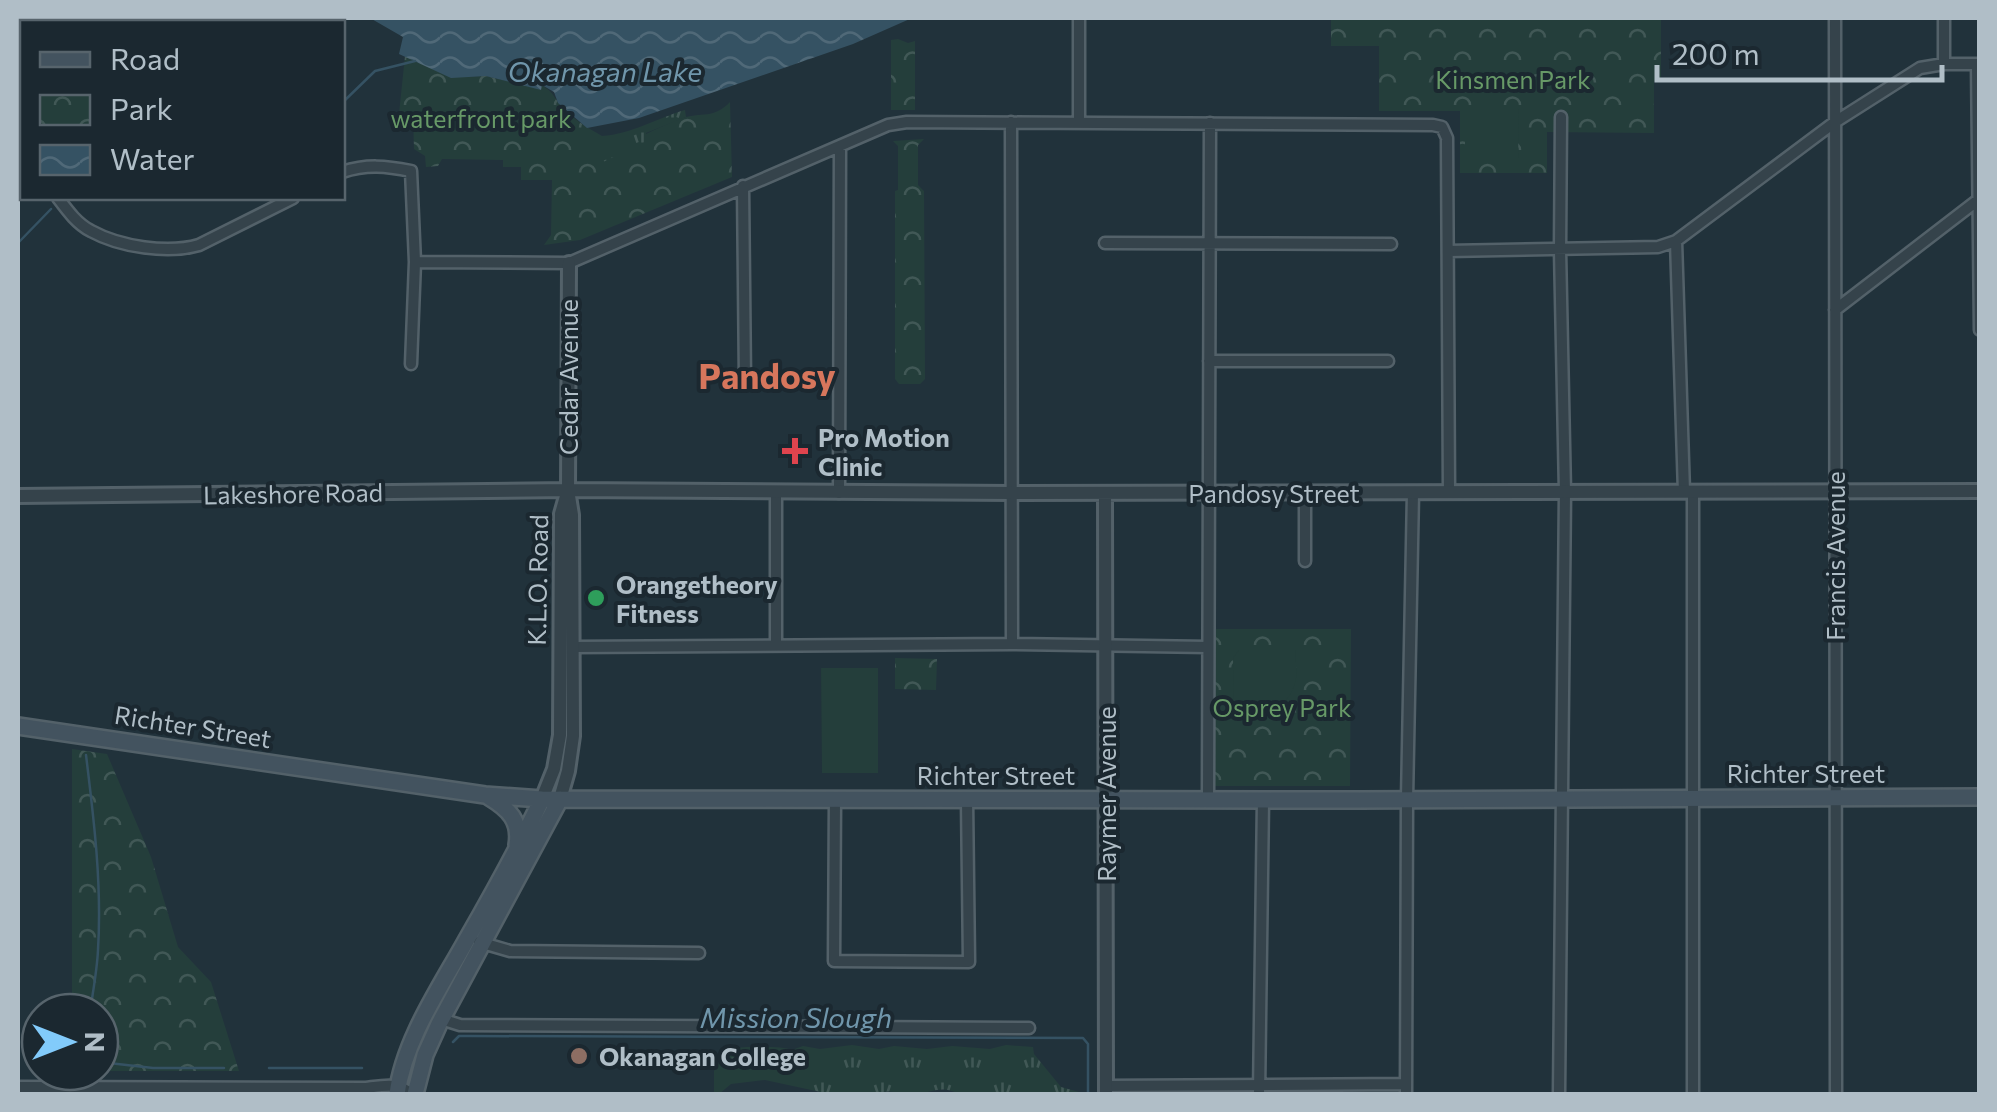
<svg xmlns="http://www.w3.org/2000/svg" width="1997" height="1112" viewBox="0 0 1997 1112" font-family="Commissioner,sans-serif">
  <defs>
    <pattern id="grass-tufts" width="24" height="20" patternUnits="userSpaceOnUse" patternTransform="scale(2.5)"><rect width="24" height="20" fill="#243e3b"/><path d="M3 7l-1-3M5 7V3M7 7l1-3M15 17l-1-3M17 17v-4M19 17l1-3" fill="none" stroke="#415856"/></pattern>
    <pattern id="park-crowns" width="20" height="18" patternUnits="userSpaceOnUse" patternTransform="scale(2.5)"><rect width="20" height="18" fill="#243e3b"/><path d="M2 6a3 3 0 1 1 6 0M12 15a3 3 0 1 1 6 0" fill="none" stroke="#415856"/></pattern>
    <pattern id="water-waves" width="16" height="10" patternUnits="userSpaceOnUse" patternTransform="scale(2.5)"><rect width="16" height="10" fill="#355263"/><path d="M0 5q4-4 8 0t8 0" fill="none" stroke="#506978"/></pattern>
  </defs>
  <rect width="100%" height="100%" fill="#21323b"/>
  <path fill="url(#grass-tufts)" d="M685,110L686,117L646,133L648,165L596,188L602,136C632,134 657,118 685,110Z
    M729,1045L733,1049C744,1046 782,1046 792,1050L803,1046L820,1049L852,1045L879,1049L894,1046L927,1049L952,1046L990,1049L1006,1045L1033,1047L1034,1054L1061,1087L1079,1092L1080,1094H958C944,1085 932,1092 918,1094C903,1097 892,1087 877,1094H830L765,1080L731,1084L719,1094H714V1071Z"/>
  <path fill="url(#park-crowns)" d="M1331,18H1661V81H1654V133L1547,132V173H1460V111H1379V46H1331Z
    M898,39L908,43L915,41V110H891V40Z
    M405,56L451,77L486,76L540,89L541,85C553,92 551,93 559,103C569,117 588,128 602,136L603,162L645,142L644,135C656,129 669,123 683,118C702,112 714,119 730,102L732,177L580,240L544,245L551,235L552,180H521V167H503V160L442,159L438,166L426,167L425,156L414,149L413,115L399,114Z
    M924,139L918,145V185L924,191L925,379L920,384H899L895,379V191L898,190V146L893,141Z
    M1213,629H1351L1350,786H1213Z
    M895,658L937,659L936,690L895,689Z
    M72,749L107,754L151,857L178,947L211,982L239,1071H100V1012H72Z"/>
  <path fill="#243e3b" d="M1465,109H1519L1518,158H1465Z
    M1239,650H1295C1295,659 1298,674 1295,683C1288,711 1258,717 1234,717L1233,658Z
    M821,668H878V773H822Z"/>
  <path fill="url(#water-waves)" d="M370,18H369H912L853,44L639,118L587,128L558,103L554,92L542,85L541,90L486,76L451,78L399,54L403,37Z"/>
  <g fill="none" stroke-linecap="round" stroke-linejoin="round">
    <path stroke="#355263" stroke-width="2.5" d="M342,103L375,71L415,61
      M18,243L51,209
      M86,755C94,820 102,885 98,950C97,971 93,991 90,1012
      M453,1042L459,1036H470L1083,1038L1088,1044V1094
      M100,1062L153,1068H224
      M269,1068H362"/>
    <defs>
      <path id="minor" d="M1835,18L1836,1094
        M1944,18V64
        M1977,64L1980,330
        M1011,122L1012,644
        M1079,123V18
        M342,172C367,164 386,166 411,171L415,262L411,364
        M743,186L745,381
        M18,191L22,189
        M58,198C67,210 77,224 91,231C120,247 168,254 199,245L293,198
        M1676,241L1684,492
        M1105,243L1391,244
        M1448,251L1658,247L1676,241L1835,122L1920,68L1944,64H1980
        M415,262L569,263L888,125L907,122L1433,125L1442,127L1447,138L1449,493
        M1835,310L1978,200
        M1209,361H1388
        M839,493L840,146
        M1305,561V493
        M776,645V493
        M573,647L1012,644L1208,647
        M835,799L834,961L969,962L967,800
        M1208,799L1210,123
        M479,942L510,951L699,953
        M441,1019L460,1025L1029,1028
        M1106,1086L1406,1084
        M18,1087L366,1088C382,1086 399,1082 411,1094
        M1259,1094L1263,800
        M1406,1094L1407,799L1413,493
        M1559,1094L1565,492L1560,250L1561,117
        M1693,1094V492"/>
      <path id="tertiary" d="M1105,493L1106,1094
        M18,496L568,490L1012,493L1980,491
        M542,799L554,769L560,735L561,514L567,493
        M560,799L568,771L573,736L572,515L568,490L569,263"/>
      <path id="secondary" d="M18,726L485,795L542,799L1359,800L1980,797
        M489,797C509,809 521,821 517,845
        M397,1094C404,1040 440,988 466,941C493,894 519,847 542,799
        M415,1094L425,1055L439,1024L560,799"/>
    </defs>
    <use href="#minor" stroke="#536169" stroke-width="15"/>
    <use href="#tertiary" stroke="#536169" stroke-width="18"/>
    <use href="#secondary" stroke="#536169" stroke-width="20"/>
    <use href="#minor" stroke="#35434b" stroke-width="10"/>
    <use href="#tertiary" stroke="#35434b" stroke-width="12"/>
    <use href="#secondary" stroke="#43535f" stroke-width="15"/>
  </g>
  <path fill="#e0444e" stroke="#1b2830" stroke-width="4" d="M790 436h10v10h10v10h-10v10h-10v-10h-10v-10h10z"/>
  <circle fill="#2e9e5b" stroke="#1b2830" stroke-width="4" cx="596" cy="598" r="10"/>
  <circle fill="#8d6e63" stroke="#1b2830" stroke-width="4" cx="579" cy="1056" r="10"/>
  <g text-anchor="middle" dominant-baseline="central" stroke-width="8" stroke-linejoin="round" paint-order="stroke">
    <g font-size="25" fill="#679967" stroke="#1b2830">
      <text x="1513" y="79">Kinsmen Park</text>
      <text x="481" y="118">waterfront park</text>
      <text x="1282" y="707">Osprey Park</text>
    </g>
    <g font-size="25" fill="#b0bec7" stroke="#1b2830">
      <text transform="translate(568 377) rotate(-90)">Cedar Avenue</text>
      <text transform="translate(293 493) rotate(-1)">Lakeshore Road</text>
      <text x="1274" y="493">Pandosy Street</text>
      <text transform="translate(1835 556) rotate(-90)">Francis Avenue</text>
      <text transform="translate(537 580) rotate(-89)">K.L.O. Road</text>
      <text transform="translate(193 726) rotate(9)">Richter Street</text>
      <text x="1806" y="773">Richter Street</text>
      <text x="996" y="775">Richter Street</text>
      <text transform="translate(1106 794) rotate(-90)">Raymer Avenue</text>
    </g>
    <g font-size="25" font-weight="bold" fill="#b0bec7" stroke="#1b2830" text-anchor="start">
      <text x="818" y="437">Pro Motion<tspan x="818" dy="29">Clinic</tspan></text>
      <text x="616" y="584">Orangetheory<tspan x="616" dy="29">Fitness</tspan></text>
      <text x="599" y="1056">Okanagan College</text>
    </g>
    <g font-size="28" font-style="italic" fill="#7096ab" stroke="#1b2830">
      <text x="605" y="71">Okanagan Lake</text>
      <text x="796" y="1017">Mission Slough</text>
    </g>
    <g font-size="35" font-weight="bold" fill="#d7765c" stroke="#1b2830">
      <text x="767" y="374">Pandosy</text>
    </g>
  </g>
  <rect width="1997" height="1112" fill="none" stroke="#b0bec7" stroke-width="40"/>
  <rect x="20" y="20" width="325" height="180" fill="#1b2830" stroke="#57646c" stroke-width="2.5"/>
  <rect x="40" y="52" width="50" height="15" fill="#43535f" stroke="#57646c" stroke-width="2.5"/>
  <text x="110" y="70" font-size="30" fill="#b0bec7">Road</text>
  <rect x="40" y="95" width="50" height="30" fill="url(#park-crowns)" stroke="#57646c" stroke-width="2.5"/>
  <text x="110" y="120" font-size="30" fill="#b0bec7">Park</text>
  <rect x="40" y="145" width="50" height="30" fill="url(#water-waves)" stroke="#57646c" stroke-width="2.5"/>
  <text x="110" y="170" font-size="30" fill="#b0bec7">Water</text>
  <g transform="translate(70 1042) rotate(90)"><circle r="48" fill="#1b2830" stroke="#57646c" stroke-width="2.5"/>
  <path d="M0-8L18 38L0 25L-18 38Z" fill="#82cbfb"/>
  <text y="-15" font-size="28" font-weight="bold" text-anchor="middle" fill="#b0bec7">N</text>
  </g>
  <path d="M1657 65v15h285v-15" fill="none" stroke="#b0bec7" stroke-width="5"/>
  <text x="1672" y="65" font-size="30" fill="#b0bec7" stroke="#1b2830" stroke-width="8" paint-order="stroke">200 m</text>
</svg>
